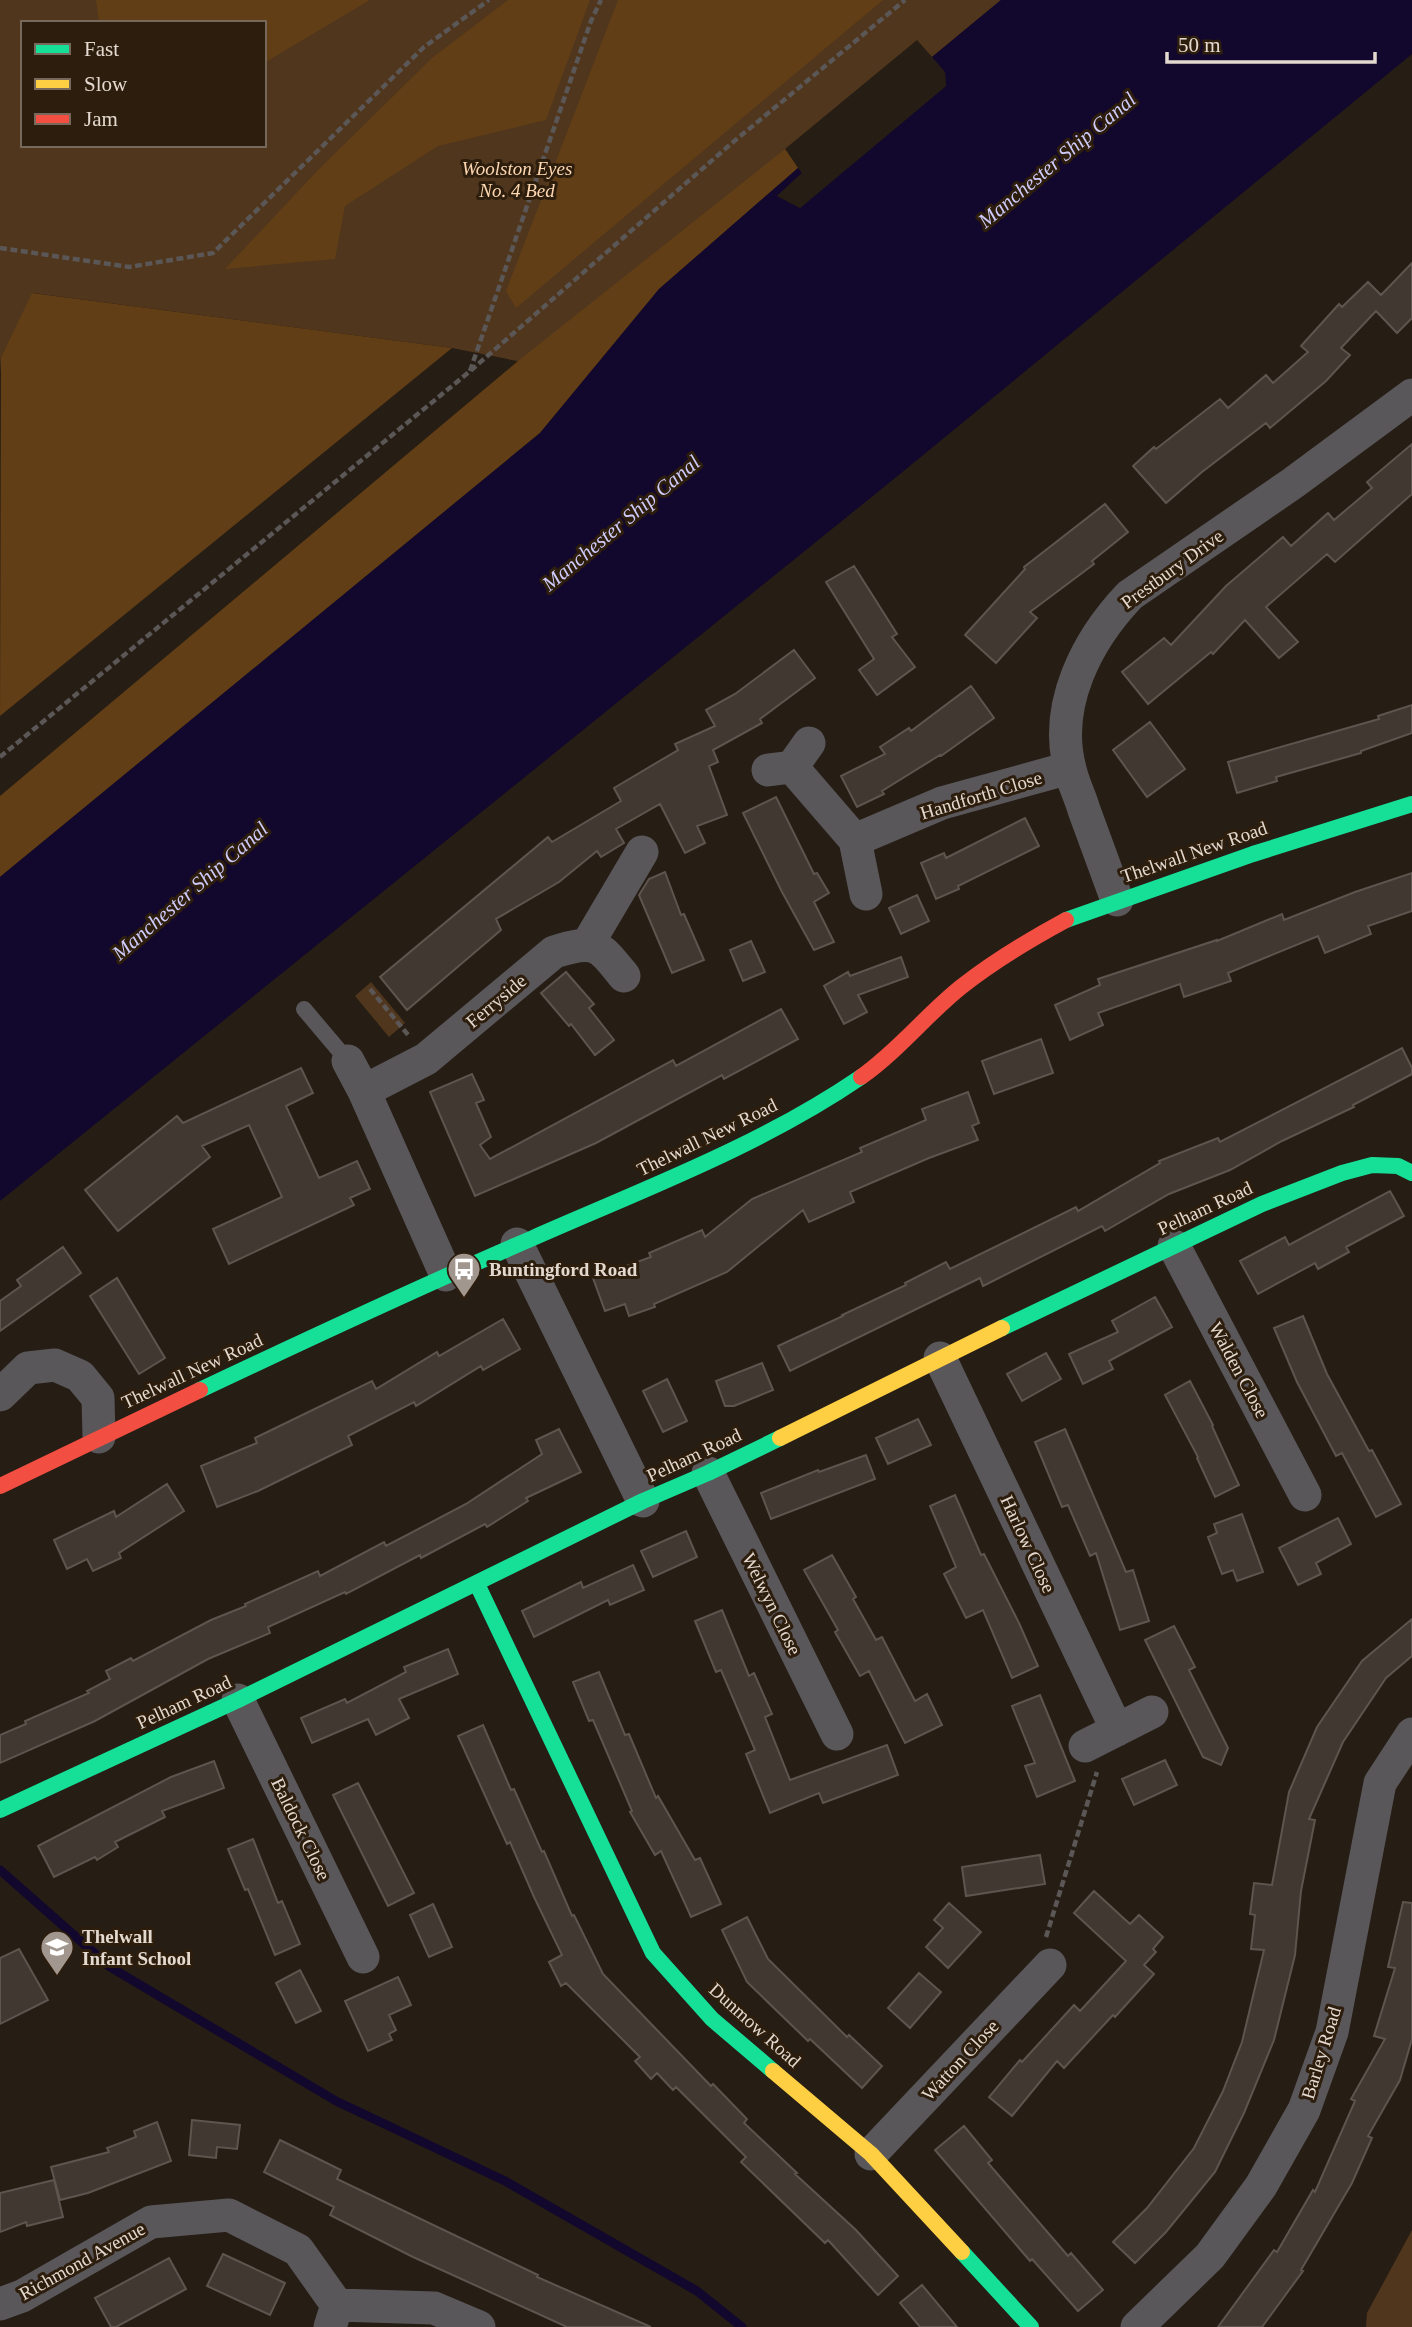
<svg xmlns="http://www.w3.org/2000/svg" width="1412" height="2327" viewBox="0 0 1412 2327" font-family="Georgia,serif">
  <rect width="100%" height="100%" fill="#261d14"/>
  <path fill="#4f361d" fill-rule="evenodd" d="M0,0H1001L932,57L917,40L785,149L798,168L659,289L587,375L452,348L33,293L1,357L0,374ZM23,23H264V145H23Z
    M371,982L405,1023L389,1037L355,996Z
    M1412,2230V2327H1366L1367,2313Z"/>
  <path fill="#613e16" d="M96,0H370L264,63V23H99Z
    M508,0H590L546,120L438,146L345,206L335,259L225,269L318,170L432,58Z
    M618,0H883L516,308L506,291Z
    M785,149L798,168L659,289L540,433L0,877V796L518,361Z
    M32,293L452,348L0,716L1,357Z"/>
  <path fill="#12072d" d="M1001,0H1412V54L900,474L0,1201V877L540,433L659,289L798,168L802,173L777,196L800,208L946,86L945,72L932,57Z"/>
  <path fill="#261d14" d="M930,55L945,73L946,86L800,208L777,196L802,173L796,165H799L805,171V175L783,196L800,204L943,84L942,74L929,59Z"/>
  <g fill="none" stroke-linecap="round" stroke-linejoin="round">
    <path stroke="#12072d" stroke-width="9" d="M0,1870L110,1967L336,2101L505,2181L697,2291L742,2327"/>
  </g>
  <path fill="#403831" stroke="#5d554e" stroke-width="2" d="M1412,263V318L1397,333L1376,311L1341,348L1350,355L1326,381L1270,428L1266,423L1202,472L1166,503L1133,466L1154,447L1156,449L1220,399L1228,408L1266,375L1273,383L1308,352L1301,346L1339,304L1342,307L1368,282L1381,295Z
    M1412,444V494L1335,562L1327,554L1266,607L1298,642L1279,658L1245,620L1213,654L1211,652L1148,704L1122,672L1164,638L1171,645L1226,586L1283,537L1291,546L1328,513L1334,520L1372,488L1367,482Z
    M1105,504L1128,532L1092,561L1094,564L1030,612L1037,618L996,663L965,635L1025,569L1024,567Z
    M854,566L897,634L892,637L915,667L877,695L859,670L874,659L826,582Z
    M794,650L815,678L760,719L762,723L713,750L718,762L709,766L727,815L697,826L705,843L685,853L660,804L616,829L624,843L601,857L597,851L559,882L496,919L501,930L407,1010L380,977L548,837L552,842L621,801L614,788L678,750L675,744L715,726L706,710L735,694Z
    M971,686L994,718L941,756L940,755L882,791L884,794L857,807L841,776L885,754L880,747L909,728L911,731Z
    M1412,705V733L1361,751V753L1276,777L1277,781L1237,793L1228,762L1379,719L1378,716Z
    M1150,722L1185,769L1147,797L1113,750Z
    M776,797L814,874L817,873L829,893L814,902L834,942L814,950L782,892L743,813Z
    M1025,818L1039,846L958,886L959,889L936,899L921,863L944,853L946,858Z
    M665,872L681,915L684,914L704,960L672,973L639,895L649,879Z
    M1412,873V911L1368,926L1371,934L1325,953L1318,936L1228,973L1231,981L1184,997L1180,984L1098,1013L1103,1025L1070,1040L1055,1005L1100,985L1098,979L1217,940V941L1282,914L1284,920L1355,892Z
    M917,895L929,921L901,934L889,908Z
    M751,941L765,972L743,981L730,950Z
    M901,957L908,977L858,995L867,1012L844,1024L824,986L848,972L850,976Z
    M566,972L594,1004L589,1008L614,1040L595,1055L571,1024L569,1026L541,993Z
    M781,1009L798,1039L724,1079L722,1075L596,1143L475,1196L430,1092L472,1074L484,1100L476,1103L491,1137L480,1145L490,1159L673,1060L676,1066Z
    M1041,1039L1053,1073L994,1094L982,1061Z
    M1402,1048L1412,1068V1074L1353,1105L1354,1107L1282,1141L1230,1170L1169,1194L1105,1231L1102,1226L983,1286L980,1278L790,1371L778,1346L843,1316L842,1315L906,1285L905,1283L946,1262L950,1269L1076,1207L1078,1211L1160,1163L1159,1161L1218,1138L1220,1142Z
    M301,1068L313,1093L286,1106L319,1178L357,1161L370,1189L350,1198L354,1205L229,1264L213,1229L282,1197L249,1125L202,1146L210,1157L118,1231L85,1190L177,1116L183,1123Z
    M968,1092L979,1123L972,1126L978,1140L929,1158L850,1192L854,1202L809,1222L803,1210L727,1272L654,1304L655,1307L629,1316L625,1304L605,1311L593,1278L651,1257L649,1253L702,1230L705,1237L752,1199L862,1152L860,1148L926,1120L922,1109Z
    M1390,1191L1404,1216L1346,1247L1349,1252L1318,1269L1315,1263L1258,1294L1240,1261L1285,1237L1289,1245Z
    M63,1247L81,1273L0,1331V1301L21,1286L17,1280Z
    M117,1278L165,1358L139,1374L90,1296Z
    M1155,1297L1172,1327L1109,1361L1113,1369L1083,1384L1069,1354L1118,1332L1112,1321Z
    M1303,1316L1327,1374L1369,1451L1372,1450L1401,1504L1376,1517L1342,1453L1336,1456L1297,1382L1274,1328Z
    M503,1319L520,1349L483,1370L481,1366L416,1406L414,1402L348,1436L352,1445L258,1491L217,1507L201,1466L257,1443L255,1438L372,1381L376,1389L437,1352L439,1356Z
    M1046,1353L1061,1379L1022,1401L1007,1374Z
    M762,1363L773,1390L734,1406H725L716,1381Z
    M667,1379L687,1421L663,1432L643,1391Z
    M1190,1381L1213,1425L1212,1426L1239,1485L1215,1497L1197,1458L1198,1457L1165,1395Z
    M918,1419L931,1445L888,1464L876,1438Z
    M559,1429L581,1472L526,1498L528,1501L487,1527L485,1524L421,1558L420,1555L346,1594L345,1592L268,1627L270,1633L208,1659L95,1721L0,1763V1735L26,1724L25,1721L89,1693L87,1691L110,1679L106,1671L131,1658L133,1661L211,1620L246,1606L245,1604L318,1571L320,1576L384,1542L386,1546L466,1504L542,1454L536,1440Z
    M1065,1429L1126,1572L1133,1570L1149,1621L1120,1630L1096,1553L1090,1556L1068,1505L1062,1507L1035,1442Z
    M866,1455L875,1479L771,1519L761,1493L818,1470L819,1472Z
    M167,1484L184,1511L119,1553L121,1558L93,1571L87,1559L67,1569L54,1540L114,1511L116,1517Z
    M955,1495L981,1555L984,1554L1019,1623L1038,1666L1012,1678L983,1610L966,1618L944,1574L956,1567L930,1506Z
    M1242,1514L1263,1572L1237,1581L1233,1570L1222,1574L1208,1537L1217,1533L1214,1524Z
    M1338,1518L1351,1544L1316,1563L1321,1574L1298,1585L1279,1548Z
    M686,1531L697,1557L653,1577L641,1551Z
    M832,1555L856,1597L853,1599L876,1640L882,1637L915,1701L927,1694L942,1725L905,1743L869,1671L860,1676L835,1632L838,1630L804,1570Z
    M633,1565L644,1590L610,1605L608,1600L534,1637L522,1611L581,1582L583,1588Z
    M722,1610L749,1676L754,1673L772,1714L765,1717L790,1780L887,1745L898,1775L823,1803L819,1793L770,1813L746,1754L755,1750L721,1670L716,1672L695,1621Z
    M1412,1619V1656L1386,1678L1343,1742L1309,1819L1315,1820L1301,1891L1295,1955L1274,2040L1244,2113L1215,2172L1166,2232L1135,2263L1113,2242L1147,2208L1194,2148L1223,2091L1242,2042L1264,1950L1251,1949L1255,1915L1250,1914L1254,1883L1272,1885L1289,1792L1317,1727L1362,1661Z
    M1174,1626L1195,1667L1189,1670L1228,1748L1221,1765L1203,1757L1145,1640Z
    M448,1649L458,1674L399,1699L409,1718L376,1735L368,1719L312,1743L301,1718L345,1699L347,1703L406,1672L404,1667Z
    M599,1672L625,1735L629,1734L656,1798L658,1796L695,1860L700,1858L721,1904L691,1917L661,1851L655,1855L630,1812L632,1811L593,1720L589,1721L573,1682Z
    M1040,1695L1075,1781L1037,1797L1025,1766L1035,1763L1012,1706Z
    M483,1725L511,1790L514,1789L542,1852L544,1851L572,1916L574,1915L603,1974L711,2086L713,2084L747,2119L744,2123L797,2173L795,2174L856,2230L898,2276L878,2295L828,2240L825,2243L741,2162L746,2157L676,2087L673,2090L657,2073L651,2079L635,2061L640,2057L566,1983L561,1986L549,1962L562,1955L534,1897L510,1842L507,1844L458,1736Z
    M1165,1760L1177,1785L1134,1805L1122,1779Z
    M214,1761L224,1788L162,1811L165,1817L115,1842L118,1847L97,1860L95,1857L54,1877L38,1846L171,1777Z
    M358,1783L414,1893L388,1906L333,1795Z
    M253,1839L278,1903L282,1901L300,1944L275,1955L248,1889L245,1890L228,1849Z
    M1040,1855L1045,1884L966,1896L962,1867Z
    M1094,1891L1130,1924L1139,1915L1163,1937L1153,1949L1156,1952L1144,1965L1154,1974L1115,2017L1113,2015L1064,2068L1057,2061L1012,2116L989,2097L1020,2060L1022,2062L1074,2005L1080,2011L1126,1961L1074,1913Z
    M1403,1902L1412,1903V2039L1400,2080L1368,2136L1372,2138L1352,2183L1301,2270L1303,2271L1262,2327H1218L1274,2250L1277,2252L1313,2190L1315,2192L1355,2101L1351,2099L1385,2039L1374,2036L1395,1968L1388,1967Z
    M949,1903L981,1932L948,1968L926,1947L943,1928L934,1920Z
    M433,1904L452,1947L429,1957L410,1915Z
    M747,1917L768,1959L847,2037L849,2035L882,2066L862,2088L810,2039L808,2041L747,1982L722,1930Z
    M19,1949L48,2000L0,2024V1958Z
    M300,1970L321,2011L296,2023L276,1983Z
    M919,1973L941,1992L910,2028L888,2008Z
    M398,1977L411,2005L389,2015L396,2030L389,2034L392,2040L368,2051L345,2001Z
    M192,2120L240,2125L237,2149L217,2147L216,2158L189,2155Z
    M157,2122L171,2161L88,2193L60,2200L51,2167L109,2152L107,2148L136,2137L134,2131Z
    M964,2126L992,2160L988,2163L1068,2256L1071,2253L1103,2290L1078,2311L1032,2259L1030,2261L935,2150Z
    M280,2140L341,2170L337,2179L538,2275L537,2277L651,2327H567L413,2257L330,2215L334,2207L264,2172Z
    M54,2180L63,2217L27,2226L26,2222L0,2232V2193Z
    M223,2254L285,2283L270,2315L207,2286Z
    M169,2258L186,2289L116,2327H111L95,2298Z
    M922,2285L957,2327H920L900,2303Z"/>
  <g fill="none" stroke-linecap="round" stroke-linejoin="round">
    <path stroke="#5b5756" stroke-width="4.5" stroke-dasharray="7 3.5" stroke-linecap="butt" d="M0,248L129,267L213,253L424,47L489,0
      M470,371L591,21L601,0
      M0,757L469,372L732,143L905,0
      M370,989L409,1036
      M1046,1937L1097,1772"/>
    <path stroke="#5a575b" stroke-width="16" d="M304,1009L348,1061"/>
    <path stroke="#5a575b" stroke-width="33" d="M792,767L809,743
      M768,770L792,767L855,840L942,803L1069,768
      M855,840L866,894
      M1117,900C1106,870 1095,840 1084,810C1080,796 1073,783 1070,769C1053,705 1087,640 1130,595L1293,483L1412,395
      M587,945L642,852
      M348,1061L364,1091
      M517,1244L643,1501
      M1174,1246L1305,1495
      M446,1275L364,1091L426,1059L554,952C596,939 598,944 624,976
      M940,1358L1117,1730
      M0,1395L28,1368L55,1365L80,1376L98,1398L99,1437
      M708,1473L837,1734
      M238,1700L363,1957
      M1085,1746L1152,1712
      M871,2154L1050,1965
      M0,2304L22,2296L151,2222L229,2215L298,2250L337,2305L330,2327
      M337,2305L434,2308L479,2327
      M1137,2327L1210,2256L1261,2186L1304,2110L1332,2032L1380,1783L1412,1734"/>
    <path stroke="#16e098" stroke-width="16" d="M1066,920L1253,854L1412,804
      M1002,1328L1262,1204L1342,1173L1372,1165L1398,1166L1412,1173
      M200,1390C310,1338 421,1286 533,1238C644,1189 760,1146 861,1077
      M477,1584L653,1953L712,2019L773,2071
      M0,1810L238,1700L643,1501L708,1473L780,1438
      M962,2252L1031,2327"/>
    <path stroke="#ffcf43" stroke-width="16" d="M780,1438L1002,1328
      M773,2071L871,2154L962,2252"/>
    <path stroke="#f24e42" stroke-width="16" d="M861,1077C898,1051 926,1015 961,987C994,961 1029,940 1066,920
      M0,1486L200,1390"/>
  </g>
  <defs>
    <symbol id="bus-pin" viewBox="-11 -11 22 30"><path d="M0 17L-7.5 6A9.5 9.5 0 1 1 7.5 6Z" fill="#a2978e" stroke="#2d1d0d"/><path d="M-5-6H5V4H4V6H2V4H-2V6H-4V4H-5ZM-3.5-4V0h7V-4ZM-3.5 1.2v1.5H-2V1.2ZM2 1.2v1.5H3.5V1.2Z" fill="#fff"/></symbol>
    <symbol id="school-pin" viewBox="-11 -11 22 30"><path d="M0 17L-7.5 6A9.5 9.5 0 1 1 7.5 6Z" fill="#a2978e" stroke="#2d1d0d"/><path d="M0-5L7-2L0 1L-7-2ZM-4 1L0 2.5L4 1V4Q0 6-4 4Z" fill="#fff"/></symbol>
  </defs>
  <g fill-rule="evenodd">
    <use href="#bus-pin" x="445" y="1250" width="38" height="52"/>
    <use href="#school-pin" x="38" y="1928" width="38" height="52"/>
  </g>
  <g text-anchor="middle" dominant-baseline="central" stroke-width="6" stroke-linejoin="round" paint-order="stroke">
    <g font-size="19" font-style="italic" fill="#fdd7b1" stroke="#2d1d0d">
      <text x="517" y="168">Woolston Eyes<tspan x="517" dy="22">No. 4 Bed</tspan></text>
    </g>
    <g font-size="19" fill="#e4d9cf" stroke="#2d1d0d">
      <text transform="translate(1172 569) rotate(-36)">Prestbury Drive</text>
      <text transform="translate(981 795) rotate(-17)">Handforth Close</text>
      <text transform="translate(1194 852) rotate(-19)">Thelwall New Road</text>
      <text transform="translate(496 1001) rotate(-40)">Ferryside</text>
      <text transform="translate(707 1137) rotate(-26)">Thelwall New Road</text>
      <text transform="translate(1205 1208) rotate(-25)">Pelham Road</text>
      <text transform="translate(1239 1370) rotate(62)">Walden Close</text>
      <text transform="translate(192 1371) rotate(-25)">Thelwall New Road</text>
      <text transform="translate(694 1455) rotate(-25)">Pelham Road</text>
      <text transform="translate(1028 1544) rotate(65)">Harlow Close</text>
      <text transform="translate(772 1604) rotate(64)">Welwyn Close</text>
      <text transform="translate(184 1702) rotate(-25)">Pelham Road</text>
      <text transform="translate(301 1829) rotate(64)">Baldock Close</text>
      <text transform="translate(755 2025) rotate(42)">Dunmow Road</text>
      <text transform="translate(1321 2053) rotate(-73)">Barley Road</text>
      <text transform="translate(960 2060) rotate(-47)">Watton Close</text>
      <text transform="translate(82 2261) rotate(-29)">Richmond Avenue</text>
    </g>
    <g font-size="19" font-weight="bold" fill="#e4d9cf" stroke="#2d1d0d" text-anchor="start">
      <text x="489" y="1269">Buntingford Road</text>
      <text x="82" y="1936">Thelwall<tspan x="82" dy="22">Infant School</tspan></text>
    </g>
    <g font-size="21" font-style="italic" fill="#cecbfb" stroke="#2d1d0d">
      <text transform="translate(1057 160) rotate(-40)">Manchester Ship Canal</text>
      <text transform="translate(621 523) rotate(-40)">Manchester Ship Canal</text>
      <text transform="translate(190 891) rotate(-41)">Manchester Ship Canal</text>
    </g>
  </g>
  <rect x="21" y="21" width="245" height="126" fill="#2d1d0d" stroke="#76685b" stroke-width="2"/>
  <rect x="35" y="44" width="35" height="10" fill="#16e098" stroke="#76685b" stroke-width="2"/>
  <text x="84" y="56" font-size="21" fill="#e4d9cf">Fast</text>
  <rect x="35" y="79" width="35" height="10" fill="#ffcf43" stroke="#76685b" stroke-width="2"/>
  <text x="84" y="91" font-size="21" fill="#e4d9cf">Slow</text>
  <rect x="35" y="114" width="35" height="10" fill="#f24e42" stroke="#76685b" stroke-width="2"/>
  <text x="84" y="126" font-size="21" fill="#e4d9cf">Jam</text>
  <path d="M1167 52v10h208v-10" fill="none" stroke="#e4d9cf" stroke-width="3.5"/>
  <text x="1178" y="52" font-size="21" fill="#e4d9cf" stroke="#2d1d0d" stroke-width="5" paint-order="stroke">50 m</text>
</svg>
